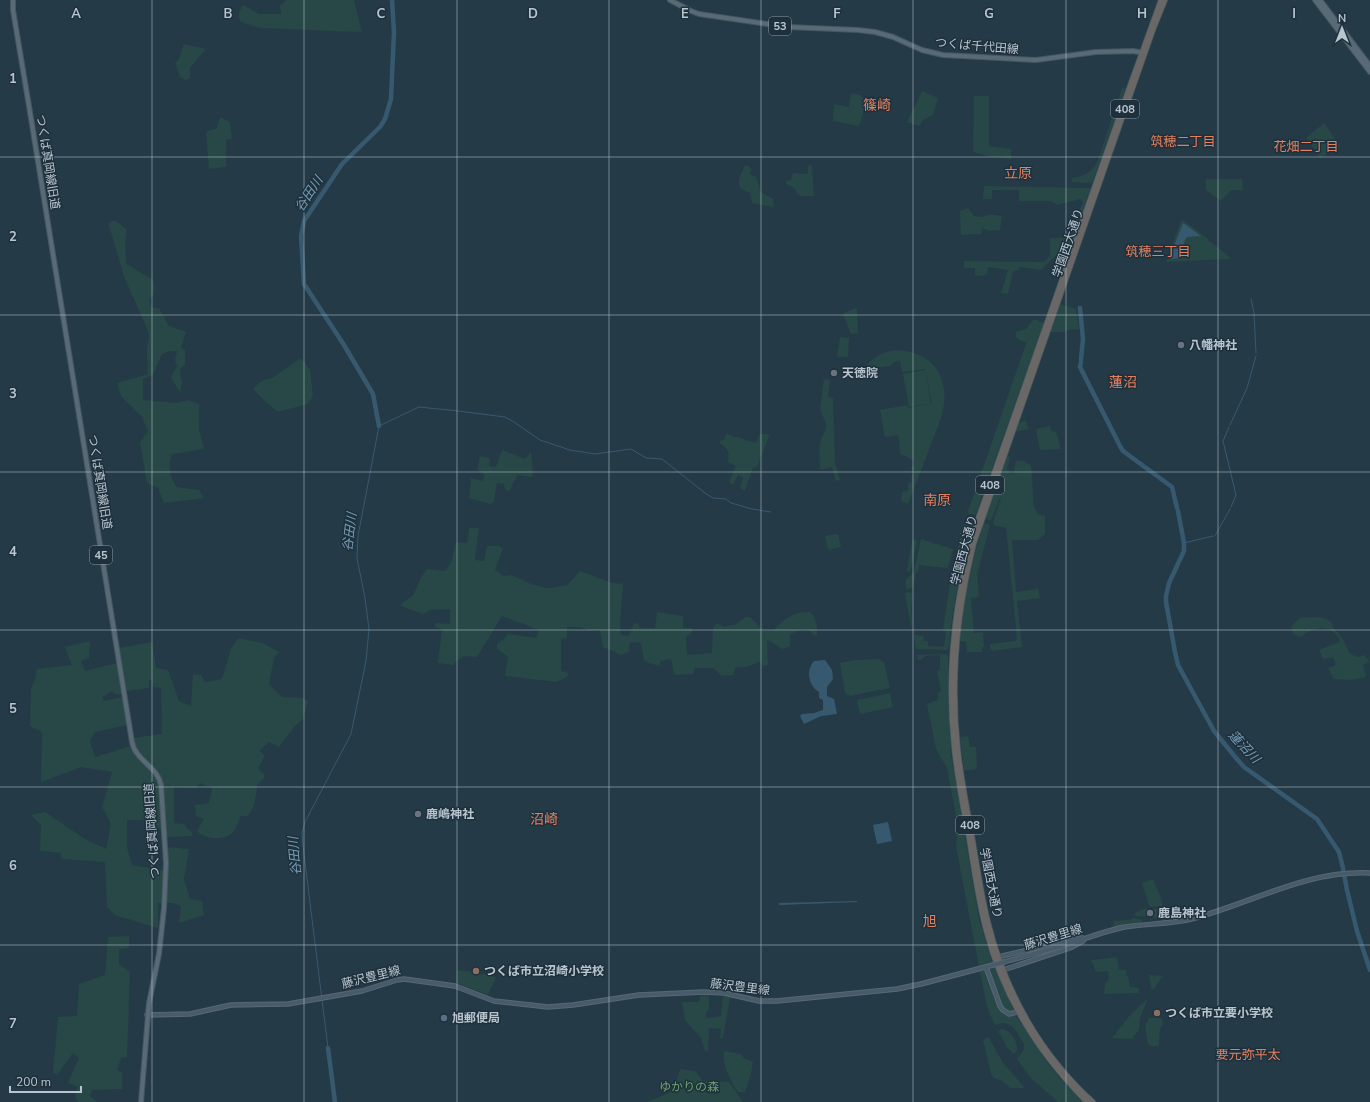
<svg xmlns="http://www.w3.org/2000/svg" width="1370" height="1102" viewBox="0 0 1370 1102" font-family="'Nunito Sans','Noto Sans JP',sans-serif">
  <rect width="100%" height="100%" fill="#253a47"/>
  <path fill="#274846" d="M287,0H354L362,32L260,28L241,22C237,15 239,12 243,5L259,14H281L280,6Z
    M184,44L206,49L190,68V78L186,80L180,77L175,63L179,59Z
    M1122,88H1126L1093,181L1091,183L1072,182V178C1087,175 1091,173 1098,160Z
    M922,91L938,98L933,115L923,120L919,126L907,122Z
    M851,93L860,95L867,102L859,126L833,121L834,104L849,107Z
    M974,96H989V146L1011,149V159L992,157L973,152Z
    M220,117L230,122L232,139L226,140V167L209,169L206,132L217,128Z
    M1324,123L1340,146L1320,158L1306,138Z
    M745,165L751,168L750,174L756,177L761,192L773,199L774,207L752,203L750,193L740,188C737,179 742,173 745,165Z
    M812,165L814,196H800L793,187L786,184V181L791,180L793,173L808,174V166Z
    M1206,179H1242L1243,190H1231L1221,201L1206,190Z
    M985,186L1090,188V190L1067,256L1059,254L1054,257L1041,270L1020,267L1018,270L1013,271L1008,294L1001,293L1008,270L988,267L986,275L975,276V268H964V261L1044,262L1050,256V238H1069L1083,202L1080,199L1057,205L1051,201H1019V190H992V199H983L984,187Z
    M968,208L974,216L984,217C990,213 995,215 1002,216L1000,230L989,231L982,228L981,234L961,235L960,211Z
    M115,220L127,230C124,241 126,253 126,264C136,268 142,275 153,279C155,287 156,294 149,300L151,307L159,308L169,326L186,332L181,348L185,350V364L180,370V375L182,382L180,393L171,377L177,366L175,360L177,351H169L162,354L153,375L143,379V400L177,403L188,400L199,404V429L204,449L172,454C167,465 170,476 176,487L199,490L204,498L164,503L158,488L147,483L140,443L148,431L142,417L121,396L117,383L148,374L147,350L149,336L146,326L125,279L108,223Z
    M1183,220L1207,238L1208,240L1224,252L1230,258L1229,259L1166,262L1181,221Z
    M1060,304L1076,309L1079,329L1067,330L1066,332H1050Z
    M855,308L857,309L858,333L851,334L843,314Z
    M1034,319L1044,323L976,513L974,515L968,513V511L1026,344V342L1019,340L1016,337V332L1026,329Z
    M840,337L849,338L848,355L847,357H837Z
    M895,350C937,351 953,383 940,421L908,504L901,501L902,492L909,490L908,483L912,482L911,478L914,473L911,468L914,464V461L904,455H901L899,445H900L898,435L885,437L880,410L908,405V408L932,403L925,369L902,372L900,361L894,362L890,366L866,369L865,367C874,357 882,352 895,350Z
    M301,358L310,370L313,396L308,404L282,411H277L266,402L253,389C258,383 264,379 272,378Z
    M925,370L931,403L909,407L903,374Z
    M824,379L830,380L828,397L833,398L835,463L840,480L836,481L832,467L821,470L820,467C819,457 819,446 822,437C824,433 826,431 826,426C826,419 820,414 820,407Z
    M1026,420L1028,429L1015,432L1019,423Z
    M1050,426L1051,431L1056,432L1061,449L1040,450L1036,429Z
    M726,434L756,443L760,434H768L769,436L757,467H753L745,491L740,488L743,477L738,475L733,485L729,482L736,466L728,462C729,451 729,450 720,443V441L724,440Z
    M502,450L525,459L531,452L533,473L532,477L518,475L513,483L510,491L505,490L504,484L497,483L494,501L491,504L469,498L471,478L483,481L484,474L477,470L480,456L490,458L489,466L496,467Z
    M1007,456L1010,457L1007,469L1010,471L1009,473L1013,474L1016,461H1024L1031,465L1034,507L1038,514L1045,516V534L1038,540H1012L1016,592L1038,589L1040,598L1017,601L1022,647L992,651L990,649V644L1015,641L1017,638L1006,528L993,525L994,522H993L1001,498L1000,497L991,521L985,518Z
    M964,523L973,525C962,565 952,605 949,647L947,650L916,649L914,636L915,635L924,636L923,641H928V646L942,647L944,646L946,632L943,630L952,570L960,540V534Z
    M984,523L990,525L977,574L979,597L971,598L974,633L983,632L984,647H982V651L981,652H967L966,642L960,641C963,601 971,562 984,523Z
    M469,528H479L475,560L484,561L487,546H498L503,549L495,569L503,576L511,575L531,584L546,588L556,587L567,585L580,571L612,583L623,584L620,625L621,635L629,636L634,623L638,624L640,628H655L657,612L683,616V628H692V633L686,637L687,655L712,653L713,628L717,623L724,627L736,624L745,617H750L764,631L774,630C783,619 795,611 810,612C817,618 817,627 817,636C813,635 812,632 808,630C802,628 795,632 790,634V646L782,649L770,641H767L768,665L763,666L760,662L746,667H736L733,675L722,676L713,668H695L693,674L675,675L674,674L671,659L661,661L659,666L644,661L641,643L630,642L629,652L621,655L603,647L600,630L589,631L581,627H567V638L561,639V671L569,673L567,677L556,682L505,676L508,657L497,649V644L505,638L508,634L536,638L539,630L502,616L477,657C465,656 462,654 453,665L438,663L442,630L435,627V623L450,624V609L430,610L423,614L401,606L402,603L413,595L422,576L427,569L445,571L451,563L456,542L467,543Z
    M838,534L841,547L828,550L825,536Z
    M915,539L917,541L911,569L909,572L907,571L912,541Z
    M921,539L953,549V550L948,567L946,568L919,565L918,572H916L913,588L906,589V579L914,572Z
    M907,592L913,593L911,609L912,625L911,626L905,594Z
    M1302,617C1314,619 1322,614 1332,623L1333,628C1342,636 1345,643 1350,654L1358,657L1364,655L1370,662L1363,665L1366,677L1352,680L1334,679L1328,668L1336,665L1333,657L1323,659L1319,650L1339,642L1340,639C1332,627 1320,625 1308,632C1305,633 1303,636 1300,637L1294,634L1291,628L1295,622Z
    M238,638L262,643L279,652L274,658L269,684L282,697L302,698L308,701L303,719L293,728L279,747L269,742L259,751L265,755L258,769L265,775L264,778L257,785C256,796 255,809 247,816H241C239,820 237,827 234,831C226,841 205,840 197,831L204,819L196,816L195,805L209,803L212,788L200,783L196,788L174,787V823L184,824L187,828L192,832V836L166,837L152,820H127V848L132,865L166,871L168,847L189,849L184,879L190,899L202,901L204,915L179,923L181,906L172,903H158V928L115,915L107,907L105,862L62,859L60,853L40,851L41,825L31,815L45,812L85,839L106,849L111,824L102,807L112,772L81,767L41,782L42,732L30,726L31,688L35,679L37,669L72,665L65,647L90,641L89,658L81,661L85,671L117,663L122,694H115L112,691L102,697L104,701L123,697L127,725L95,732L90,741L95,757L131,746L134,747L133,738L162,734L161,688L153,687L152,680H149V688L126,691L119,648L152,642L156,668L168,670L179,701L191,706L193,674L201,675L205,682L222,679L231,649Z
    M945,654L948,656V698L951,755L979,919L992,962L979,966L956,847L958,825L947,768L936,749L927,704L938,700V692L941,691L937,671L940,670V656L939,655L925,656L921,660H918L917,655Z
    M879,659L884,662L890,688L850,696L845,693L840,663L854,660Z
    M890,693L893,707L860,714L857,700Z
    M968,736L970,747H976L977,769L964,771L960,737Z
    M1153,879L1161,898L1163,906L1151,907L1149,905L1142,883Z
    M1147,908L1148,916C1143,916 1136,918 1134,913Z
    M1163,908L1168,917L1166,920L1153,917L1152,909Z
    M1134,918L1142,920L1141,923L1113,927L1114,921L1129,920Z
    M129,936V948L119,949V964L130,972L127,1057L121,1058L117,1070L122,1072V1089L92,1090L90,1096L97,1102H78L75,1096L78,1087L68,1083L79,1058L73,1053L57,1075L53,1072L58,1017L77,1016L79,984L105,975L108,937Z
    M1117,957L1119,970H1126V976H1128L1130,987L1139,988V993L1104,994L1105,984L1109,979L1108,971L1096,972L1091,960Z
    M994,967L1014,1012H1011L1003,1008L990,971L991,968Z
    M457,970C464,972 474,969 480,975L484,974L496,977L488,995L456,983Z
    M981,971H984L987,973C992,989 995,1017 1016,1016L1049,1065L1058,1076L1083,1102H1058L1031,1078L1017,1059C1021,1054 1025,1051 1024,1044C1016,1032 1012,1018 995,1025C986,1009 984,990 980,972Z
    M1149,975L1163,976L1153,990L1151,988Z
    M700,996H709V1009L706,1014L707,1018L721,1016L723,996L730,997L723,1038H720L721,1029L709,1028L708,1051H705L701,1038L685,1020L682,1002H699Z
    M1146,1000L1147,1001L1140,1018L1139,1030L1132,1039L1112,1038L1130,1015Z
    M1149,1018H1160L1163,1020L1162,1026L1160,1028L1159,1043L1158,1046H1151L1148,1044L1145,1026Z
    M1001,1029C1010,1029 1018,1041 1017,1050L1014,1054L1006,1046L998,1031Z
    M987,1037L989,1038L1003,1063L1024,1087L1023,1088H1010L1002,1081L994,1078L991,1074L983,1040Z
    M724,1051L741,1054L744,1058L753,1062L751,1074L745,1092H738C730,1080 722,1066 724,1051Z
    M680,1069L695,1071L703,1081L729,1082L743,1102H647L669,1093L678,1077Z"/>
  <path fill="#37596f" d="M1183,223L1201,236L1187,237C1182,243 1184,247 1184,254L1182,258L1169,259Z
    M825,660L832,670L833,679L827,687V696L834,699L837,714L821,716L804,724L800,716L802,714L814,713L823,710V700L819,698V692C809,686 805,671 814,661Z
    M888,822L892,841L877,844L873,825Z
    M857,901V902L779,905V903Z"/>
  <g fill="none" stroke-linecap="round" stroke-linejoin="round">
    <path stroke="#37596f" stroke-width="1" d="M1251,299L1254,313L1256,353
      M1230,425L1247,388L1256,356
      M1229,427L1223,441L1236,495L1231,507
      M1215,536L1230,509
      M1184,543L1213,536
      M328,1048L303,846L302,833L305,822L351,734L366,661L369,629L365,598L357,558L358,536L379,426L419,407L458,411L505,417L514,422L540,440L570,450L595,454L631,449L646,458L662,459L705,493L713,498L726,499L731,503L752,509L771,512"/>
    <path stroke="#37596f" stroke-width="4.5" d="M1080,308L1083,339L1081,359
      M1081,362L1080,367L1119,444
      M379,426L373,394L344,345L304,284L301,236L304,221L342,164L380,127L385,119L391,99L394,32L392,0
      M1120,446L1123,451L1172,487L1177,508
      M1178,511L1184,543V551L1169,583L1166,596V602L1175,652L1178,665L1214,731L1236,758L1244,767L1317,819L1339,852L1343,868L1347,890L1357,931L1370,970
      M328,1048L335,1102"/>
    <defs>
      <path id="secondary" d="M998,957L1078,938H1083
        M1004,962C1026,956 1049,950 1071,943C1087,938 1103,932 1120,928C1145,923 1170,925 1195,918C1254,902 1307,870 1370,873
        M986,967L1000,1006L1003,1010L1009,1014L1018,1012
        M1003,970L1070,948L1083,941
        M147,1015L190,1014L231,1005L288,1004L362,991L397,980L404,979L455,986L494,1001L548,1007L573,1005L639,995L704,992L724,993L759,1001H777L897,989L921,984L993,965"/>
      <path id="primary" d="M13,0V10L29,106L132,742C135,760 158,767 161,785L166,863L164,908L159,954L149,1003L141,1102
        M670,0L691,11L699,14L788,27L858,30L875,32L893,37L922,50L943,55L1036,60L1096,52L1133,51L1144,53
        M1315,0L1370,72
        M1320,0L1370,66"/>
      <path id="trunk" d="M1087,1102C1039,1054 1003,997 986,930C978,900 974,869 969,838C963,808 957,777 954,746C946,668 955,593 978,519L1131,83L1161,0
        M1093,1102C1040,1054 1005,991 988,922C981,894 977,865 972,836C967,807 961,779 958,750C950,680 957,611 974,543L1106,164L1153,30L1165,0"/>
    </defs>
    <use href="#secondary" stroke="#586873" stroke-width="5.5"/>
    <use href="#primary" stroke="#465762" stroke-width="6"/>
    <use href="#trunk" stroke="#445561" stroke-width="6"/>
    <use href="#secondary" stroke="#475b6a" stroke-width="3.5"/>
    <use href="#primary" stroke="#586a76" stroke-width="4"/>
    <use href="#trunk" stroke="#6a6866" stroke-width="4.5"/>
    <defs>
      <path id="secondary-bridge" d="M993,965L1004,962"/>
    </defs>
    <use href="#secondary-bridge" stroke="#586873" stroke-width="5.5" stroke-linecap="butt"/>
    <use href="#secondary-bridge" stroke="#475b6a" stroke-width="3.5"/>
  </g>
  <path fill="none" stroke="#b8c5cf" stroke-width="1" stroke-opacity="0.55" d="M152,0V1102M304,0V1102M457,0V1102M609,0V1102M761,0V1102M913,0V1102M1066,0V1102M1218,0V1102M0,157H1370M0,315H1370M0,472H1370M0,630H1370M0,787H1370M0,945H1370"/>
  <g fill="#6b7280" stroke="#1e303c" stroke-width="1.5">
    <circle cx="1181" cy="345" r="4"/>
    <circle cx="834" cy="373" r="4"/>
    <circle cx="418" cy="814" r="4"/>
    <circle cx="1150" cy="913" r="4"/>
  </g>
  <g fill="#8d6e63" stroke="#1e303c" stroke-width="1.5">
    <circle cx="476" cy="971" r="4"/>
    <circle cx="1157" cy="1013" r="4"/>
  </g>
  <circle fill="#5c6f8a" stroke="#1e303c" stroke-width="1.5" cx="444" cy="1018" r="4"/>
  <g text-anchor="middle" dominant-baseline="central" stroke-width="3" stroke-linejoin="round" paint-order="stroke">
    <g fill="#1e303c" stroke="#8a98a3" stroke-width="1">
      <rect x="769" y="17" width="22" height="18" rx="3"/>
      <rect x="1111" y="100" width="28" height="18" rx="3"/>
      <rect x="976" y="476" width="28" height="18" rx="3"/>
      <rect x="90" y="546" width="22" height="18" rx="3"/>
      <rect x="956" y="816" width="28" height="18" rx="3"/>
    </g>
    <g font-size="11" font-weight="bold" fill="#b8c5cf">
      <text x="780" y="26">53</text>
      <text x="1125" y="109">408</text>
      <text x="990" y="485">408</text>
      <text x="101" y="555">45</text>
      <text x="970" y="825">408</text>
    </g>
    <g font-size="12" fill="#b8c5cf" stroke="#1e303c">
      <text transform="translate(977 46) rotate(5)">つくば千代田線</text>
      <text transform="translate(48 162) rotate(81)">つくば真岡線旧道</text>
      <text transform="translate(1068 243) rotate(-71)">学園西大通り</text>
      <text transform="translate(100 482) rotate(81)">つくば真岡線旧道</text>
      <text transform="translate(964 550) rotate(-75)">学園西大通り</text>
      <text transform="translate(152 831) rotate(-94)">つくば真岡線旧道</text>
      <text transform="translate(991 883) rotate(79)">学園西大通り</text>
      <text transform="translate(1053 937) rotate(-17)">藤沢豊里線</text>
      <text transform="translate(371 977) rotate(-14)">藤沢豊里線</text>
      <text transform="translate(740 987) rotate(7)">藤沢豊里線</text>
    </g>
    <g font-size="12" font-weight="bold" fill="#b8c5cf" stroke="#1e303c" text-anchor="start">
      <text x="1189" y="345">八幡神社</text>
      <text x="842" y="373">天徳院</text>
      <text x="426" y="814">鹿嶋神社</text>
      <text x="1158" y="913">鹿島神社</text>
      <text x="484" y="971">つくば市立沼崎小学校</text>
      <text x="1165" y="1013">つくば市立要小学校</text>
      <text x="452" y="1018">旭郵便局</text>
    </g>
    <g font-size="12" fill="#6da36f" stroke="#1e303c">
      <text x="689" y="1087">ゆかりの森</text>
    </g>
    <g font-size="13" fill="#e28060" stroke="#1e303c">
      <text x="1183" y="142">筑穂二丁目</text>
      <text x="1306" y="147">花畑二丁目</text>
      <text x="1158" y="252">筑穂三丁目</text>
      <text x="1248" y="1055">要元弥平太</text>
    </g>
    <g font-size="13" font-style="italic" fill="#759cb5" stroke="#1e303c">
      <text transform="translate(309 194) rotate(-57)">谷田川</text>
      <text transform="translate(350 532) rotate(-83)">谷田川</text>
      <text transform="translate(1244 747) rotate(47)">蓮沼川</text>
      <text transform="translate(295 856) rotate(-95)">谷田川</text>
    </g>
    <g font-size="14" fill="#e28060" stroke="#1e303c">
      <text x="877" y="105">篠崎</text>
      <text x="1018" y="173">立原</text>
      <text x="1123" y="382">蓮沼</text>
      <text x="937" y="500">南原</text>
      <text x="544" y="819">沼崎</text>
      <text x="930" y="921">旭</text>
    </g>
  </g>
  <g font-size="13" text-anchor="middle" font-weight="bold" fill="#b8c5cf" stroke="#1e303c" stroke-width="3" stroke-linejoin="round" paint-order="stroke">
    <text x="76" y="18">A</text>
    <text x="228" y="18">B</text>
    <text x="381" y="18">C</text>
    <text x="533" y="18">D</text>
    <text x="685" y="18">E</text>
    <text x="837" y="18">F</text>
    <text x="989" y="18">G</text>
    <text x="1142" y="18">H</text>
    <text x="1294" y="18">I</text>
    <text x="13" y="83">1</text>
    <text x="13" y="241">2</text>
    <text x="13" y="398">3</text>
    <text x="13" y="556">4</text>
    <text x="13" y="713">5</text>
    <text x="13" y="870">6</text>
    <text x="13" y="1028">7</text>
  </g>
  <g transform="translate(1342 28)" stroke="#1e303c" stroke-width="3" paint-order="stroke">
  <path d="M0-3L7 15L0 10L-7 15Z" fill="#b8c5cf"/>
  <text y="-6" font-size="11" font-weight="bold" text-anchor="middle" fill="#b8c5cf">N</text>
  </g>
  <path d="M10 1086v6h71v-6" fill="none" stroke="#b8c5cf" stroke-width="2"/>
  <text x="16" y="1086" font-size="12" fill="#b8c5cf" stroke="#1e303c" stroke-width="3" paint-order="stroke">200 m</text>
</svg>
